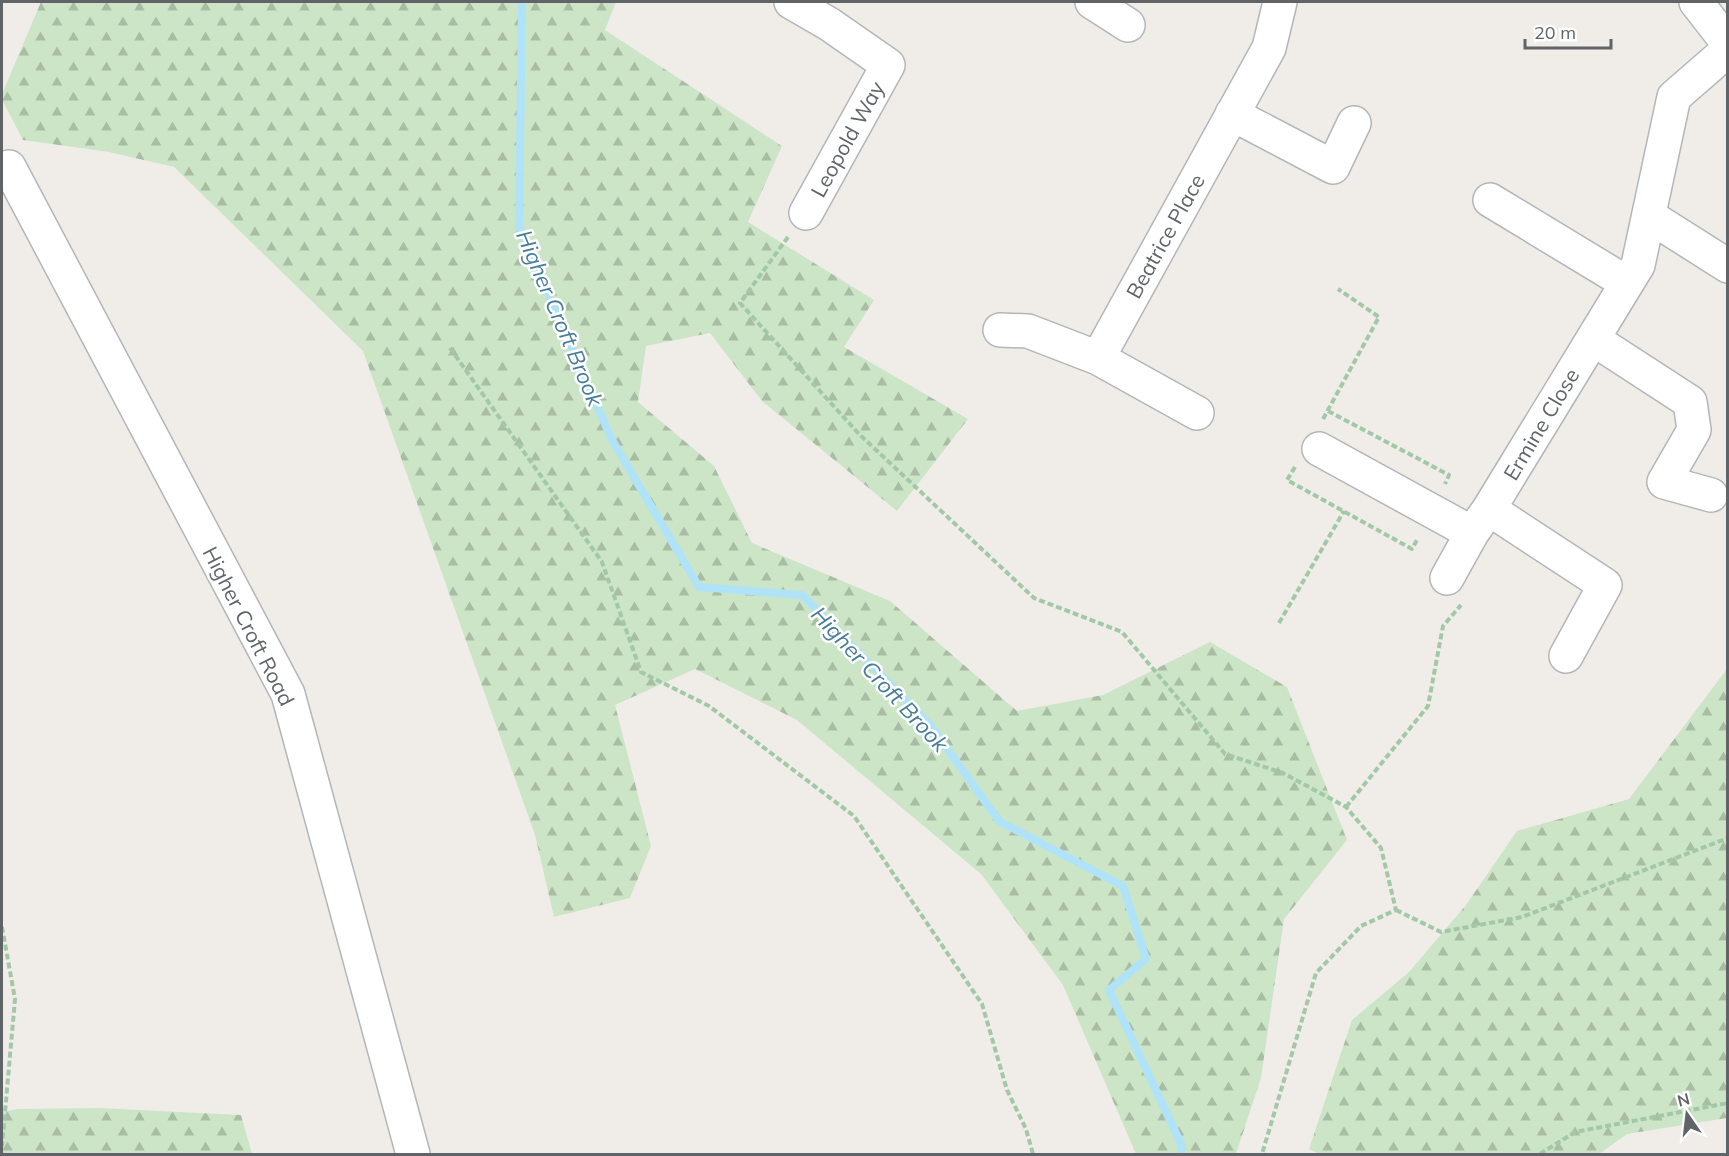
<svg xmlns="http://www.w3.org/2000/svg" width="1729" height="1156" viewBox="0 0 1729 1156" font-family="Mulish,sans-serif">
  <defs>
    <pattern id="forest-firs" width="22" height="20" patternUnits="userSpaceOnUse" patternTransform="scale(1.5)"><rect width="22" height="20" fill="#cce5c7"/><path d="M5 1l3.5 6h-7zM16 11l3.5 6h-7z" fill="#a9bda5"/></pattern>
  </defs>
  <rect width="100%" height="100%" fill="#f0ede9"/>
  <path fill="url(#forest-firs)" d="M41,2H616L605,30L782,146L748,222L874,300L844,347L968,419L897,511L762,401L710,333L646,346L638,402L714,466L752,543L890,601L1017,711L1103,695L1210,642L1287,687L1347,840L1284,919L1261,1078L1236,1154H1136L1063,985L981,874L797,720L695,669L615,705L651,846L630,898L554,917L535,835L363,351L174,167L109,152L23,140L2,100V94Z
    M1727,669V1118L1627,1134L1599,1154H1319L1309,1149L1352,1020L1409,972L1466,905L1517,831L1629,799Z
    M99,1108L241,1115L252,1154H2V1112L18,1109Z"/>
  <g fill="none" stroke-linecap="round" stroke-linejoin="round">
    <path stroke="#b0e3f8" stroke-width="8" d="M522,2L519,227L612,440L699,587L802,595L931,726L999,821L1123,886L1146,959L1109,990L1182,1146L1181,1154"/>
    <defs>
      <path id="minor" d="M791,2L829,24L888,65L806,213
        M1092,2L1128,25
        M1696,2L1728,43
        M1232,114L1333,167L1354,123
        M9,167L288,694L413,1154
        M1490,200L1627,283
        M1649,216L1728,266
        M1000,330L1028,331L1098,358L1197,413
        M1593,339L1690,402L1694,430L1664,482L1711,495
        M1098,358L1269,48L1280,2
        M1319,449L1472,533
        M1489,509L1605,585L1566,656
        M1447,578L1472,533L1489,509L1638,265L1674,97L1728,50"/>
    </defs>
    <use href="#minor" stroke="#b3b6b9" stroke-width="36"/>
    <path stroke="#a3c8a8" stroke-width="4" stroke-dasharray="6 3" stroke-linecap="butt" d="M788,237L740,303L859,434L1034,598L1122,632L1225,754L1283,773L1346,807L1381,848L1396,910L1361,926L1316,973L1262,1154
      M450,348L602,562L641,672L709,706L854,816L982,1004L1007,1090L1026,1129L1033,1154
      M1328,411L1449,475L1445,484
      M1323,419L1379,317L1338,289
      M1295,467L1287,480L1412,549L1418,538
      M1279,623L1344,511
      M1346,807L1428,706L1443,626L1461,605
      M1396,910L1441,932L1522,917L1728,838
      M2,927L15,999L2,1146
      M1540,1154L1575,1132L1728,1103"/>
    <use href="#minor" stroke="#fff" stroke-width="33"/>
  </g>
  <g text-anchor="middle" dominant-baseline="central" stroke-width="5" stroke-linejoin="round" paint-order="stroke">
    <g font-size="21" fill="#606467" stroke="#fff">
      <text transform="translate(847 139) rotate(-61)">Leopold Way</text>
      <text transform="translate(1165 236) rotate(-61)">Beatrice Place</text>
      <text transform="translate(1541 424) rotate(-59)">Ermine Close</text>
      <text transform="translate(249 626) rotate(63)">Higher Croft Road</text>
    </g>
    <g font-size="22" font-style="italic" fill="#467b9a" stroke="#fff">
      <text transform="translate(560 318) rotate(67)">Higher Croft Brook</text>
      <text transform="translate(880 679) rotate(47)">Higher Croft Brook</text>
    </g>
  </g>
  <rect width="1729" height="1156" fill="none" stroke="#606467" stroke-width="6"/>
  <g transform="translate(1687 1114) rotate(346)" stroke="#ffffff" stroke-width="4.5" paint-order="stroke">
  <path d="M0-4.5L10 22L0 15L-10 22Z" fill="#606467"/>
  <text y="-9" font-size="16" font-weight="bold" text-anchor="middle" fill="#606467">N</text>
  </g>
  <path d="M1525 39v9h86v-9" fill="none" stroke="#606467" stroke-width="3"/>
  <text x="1534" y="39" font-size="18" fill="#606467" stroke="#ffffff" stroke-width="4.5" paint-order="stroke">20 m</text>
</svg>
